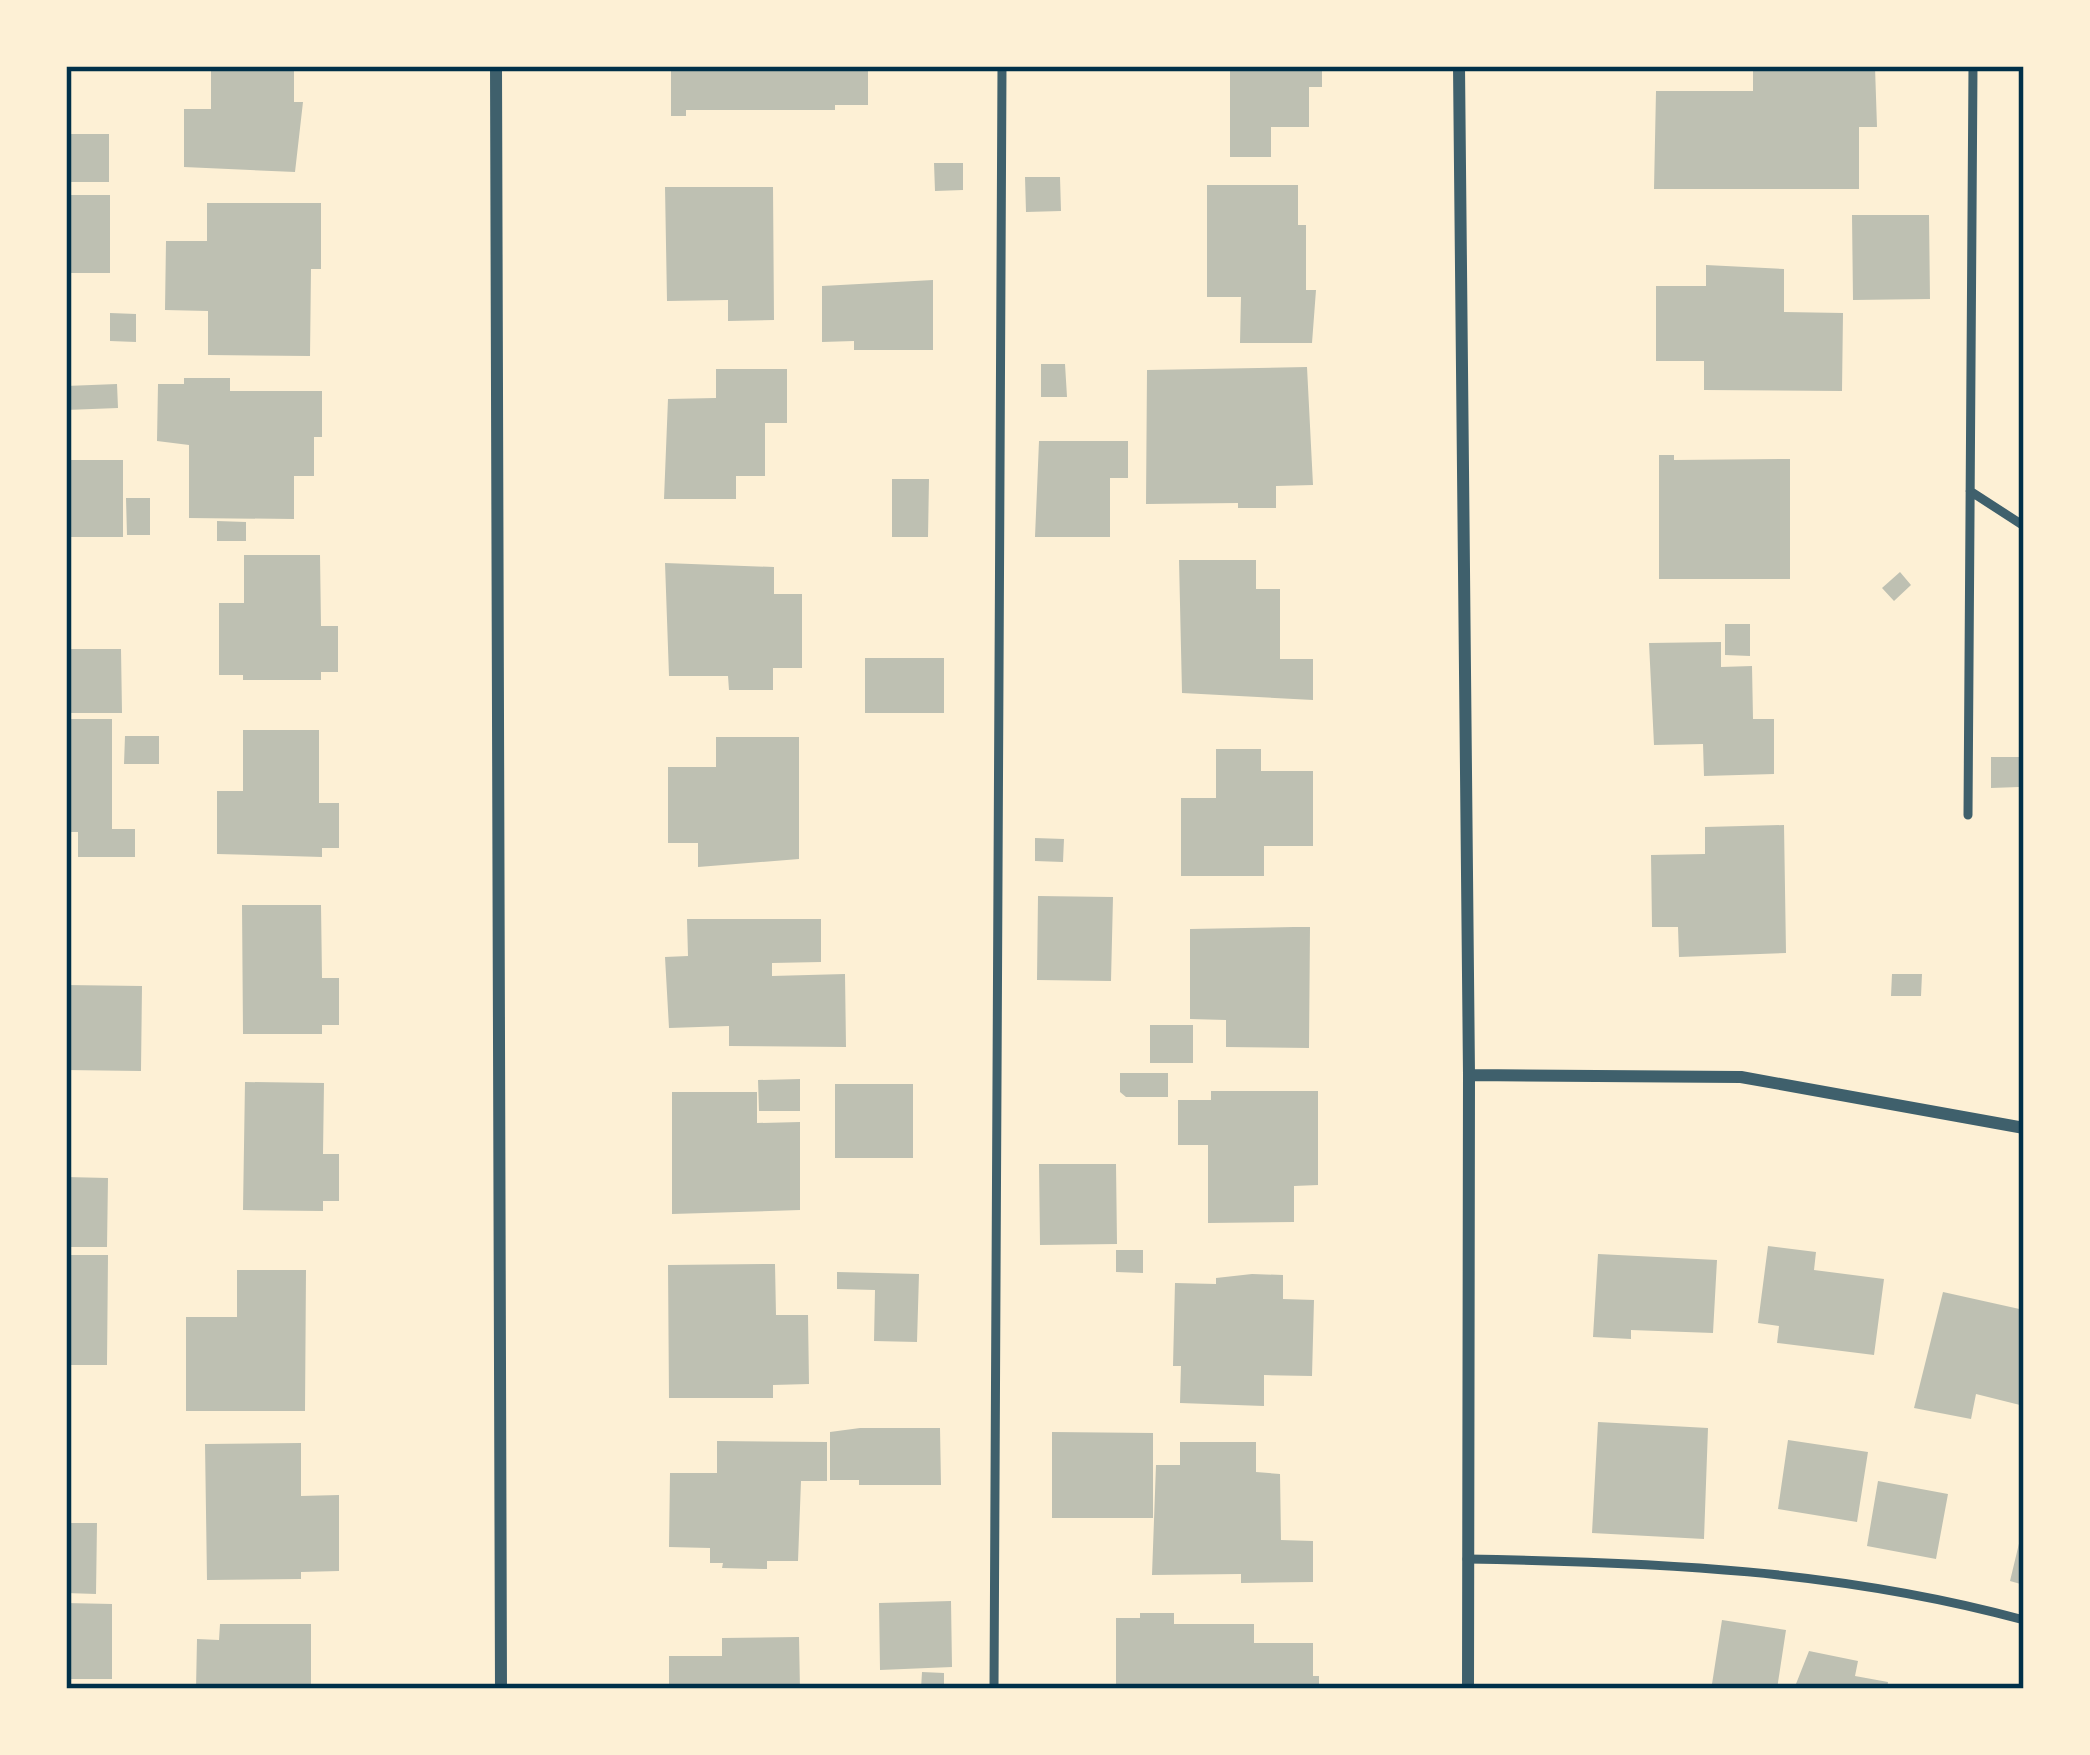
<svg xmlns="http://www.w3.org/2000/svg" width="2090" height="1755" viewBox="0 0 2090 1755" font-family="Quicksand,sans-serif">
  <rect width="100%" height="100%" fill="#fdf0d5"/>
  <path fill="#bec0b2" d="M211,66H294V102H303L295,172L184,167V109H211Z
    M671,66H868V105H835V110H686V116H671Z
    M1230,66H1322V87H1309V127H1271V157H1230Z
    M1753,66L1875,67L1877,127H1859V189H1654L1656,91H1753Z
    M66,134H109V182H66Z
    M934,163H963V190L935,191Z
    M1025,177H1060L1061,211L1026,212Z
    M1207,185H1298V225H1306V290H1316L1312,343H1240L1241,297H1207Z
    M665,187H773L774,320L728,321V300L667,301Z
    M66,195H110V273H66Z
    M207,203H321V269H311L310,356L208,355V311L165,310L166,241H207Z
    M1852,215H1929L1930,299L1853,300Z
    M1706,265L1784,269V312L1843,313L1842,391L1704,390V361H1656V286H1706Z
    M933,280V350H854V341L822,342V286Z
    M110,313L136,314V342L110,341Z
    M1041,364H1065L1067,397H1041Z
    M1307,367L1313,485L1276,486V508H1238V503L1146,504L1147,370Z
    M716,369H787V423H765V476H736V499H664L668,399L716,398Z
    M184,378H230V391H322V437H314V476H294V519L189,518V445L157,441L158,384H184Z
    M117,384L118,408L66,410V386Z
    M1039,441H1128V478H1110V537H1035Z
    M1659,455H1674V460L1790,459V579H1659Z
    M66,460H123V537H66Z
    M892,479H929L928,537H892Z
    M126,498H150V535H127Z
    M217,521L246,522V541H217Z
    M244,555H320L321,626H338V672H321V680H243V675H219V603H244Z
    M1179,560H1256V589H1280V659H1313V700L1182,693Z
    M665,563L774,567V594H802V668H773V690H729L728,676H669Z
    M1900,572L1911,585L1894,601L1882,588Z
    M1725,624H1750V656L1725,655Z
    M1721,642V667L1752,666L1753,719H1774V774L1704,776L1703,744L1654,745L1649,643Z
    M66,649H121L122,713H66Z
    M865,658H944V713H865Z
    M66,719H112V829H135V857H78V832H66Z
    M243,730H319V803H339V848H322V857L217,854V791H243Z
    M125,736H159V764H124Z
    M716,737H799V859L698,867V843H668V767H716Z
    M1216,749H1261V771H1313V846H1264V876H1181V798H1216Z
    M1991,757H2019V787L1991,788Z
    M1784,825L1786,953L1679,957L1678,927H1652L1651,855L1705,854V827Z
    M1035,838L1064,839L1063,862L1035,861Z
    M1038,896L1113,897L1111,981L1037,980Z
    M242,905H321L322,978H339V1025H322V1034H243Z
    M687,919H821V962L772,963V976L845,974L846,1047L729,1046V1026L669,1028L665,957L688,956Z
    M1294,927H1310L1309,1048L1226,1047V1020L1190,1019V929Z
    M1892,974H1922L1921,996H1891Z
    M66,985L142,986L141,1071L66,1070Z
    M1150,1025H1193V1063H1150Z
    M1120,1073H1168V1097H1126L1120,1092Z
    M800,1079V1111H759L758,1080Z
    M245,1082L324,1083L323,1154H339V1201H323V1211L243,1210Z
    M835,1084H913V1158H835Z
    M1211,1091H1318V1185L1294,1186V1222L1208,1223V1145H1178V1100H1211Z
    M672,1092H757V1123L800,1122V1210L672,1214Z
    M1039,1164H1116L1117,1244L1040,1245Z
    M66,1177L108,1178L107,1247H66Z
    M1768,1246L1816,1252L1814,1270L1884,1279L1874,1355L1777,1343L1779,1326L1758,1323Z
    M1116,1250H1143V1273L1116,1272Z
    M1598,1254L1717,1260L1713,1333L1631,1330V1339L1593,1337Z
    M66,1255H108L107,1365H66Z
    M775,1264L776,1315H808L809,1384L773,1385V1398H669L668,1265Z
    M237,1270H306L305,1411H186V1317H237Z
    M837,1272L919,1274L917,1342L874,1341L875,1290L837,1289Z
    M1252,1274L1283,1275V1299L1314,1300L1312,1376L1264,1375V1406L1180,1403L1181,1366H1173L1175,1283L1216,1284V1278Z
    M1943,1292L2024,1310V1406L1976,1394L1971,1419L1914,1408Z
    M1598,1422L1708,1428L1704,1539L1592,1533Z
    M860,1428H940L941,1485H859V1480H830V1432Z
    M1052,1432L1153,1433V1518H1052Z
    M1788,1440L1868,1452L1857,1522L1778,1509Z
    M717,1441L827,1442V1481H801L798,1561H767V1569L722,1568L723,1563H710V1548L669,1547L670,1473H717Z
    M1180,1442H1256V1472L1280,1474L1281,1540L1313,1541V1582L1241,1583V1574L1152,1575L1156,1465H1180Z
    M301,1443V1496L339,1495V1571L301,1572V1579L207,1580L205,1444Z
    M1878,1481L1948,1494L1936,1559L1867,1546Z
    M66,1523H97L96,1594L66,1593Z
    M2022,1531H2024V1585L2010,1581Z
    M951,1601L952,1667L880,1670L879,1603Z
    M66,1603L112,1604V1679H66Z
    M1140,1613H1174V1624H1254V1643H1313V1676H1319V1689H1116V1618H1140Z
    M1722,1620L1786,1630L1777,1689L1712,1684Z
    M220,1624H311V1689H196L197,1639L219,1640Z
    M799,1637L800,1689H669V1656H722V1638Z
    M1809,1651L1858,1661L1855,1676L1888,1682L1887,1689H1794Z
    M922,1672L944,1673V1689H921Z"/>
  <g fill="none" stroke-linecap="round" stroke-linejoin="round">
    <path stroke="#3f606c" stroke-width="9" d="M1970,491L2024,526
      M1968,815L1973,66
      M1467,1559C1656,1562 1841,1570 2024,1620
      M994,1689L1002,66"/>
    <path stroke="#3f606c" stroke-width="12" d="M496,66L501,1689
      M1459,66L1469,1075L1468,1689
      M1469,1075L1741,1077L2024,1128"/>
  </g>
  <rect width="2090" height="1755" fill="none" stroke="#fdf0d5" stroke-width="138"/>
  <rect x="69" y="69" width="1952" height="1617" fill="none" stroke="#003049" stroke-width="4.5"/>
</svg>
